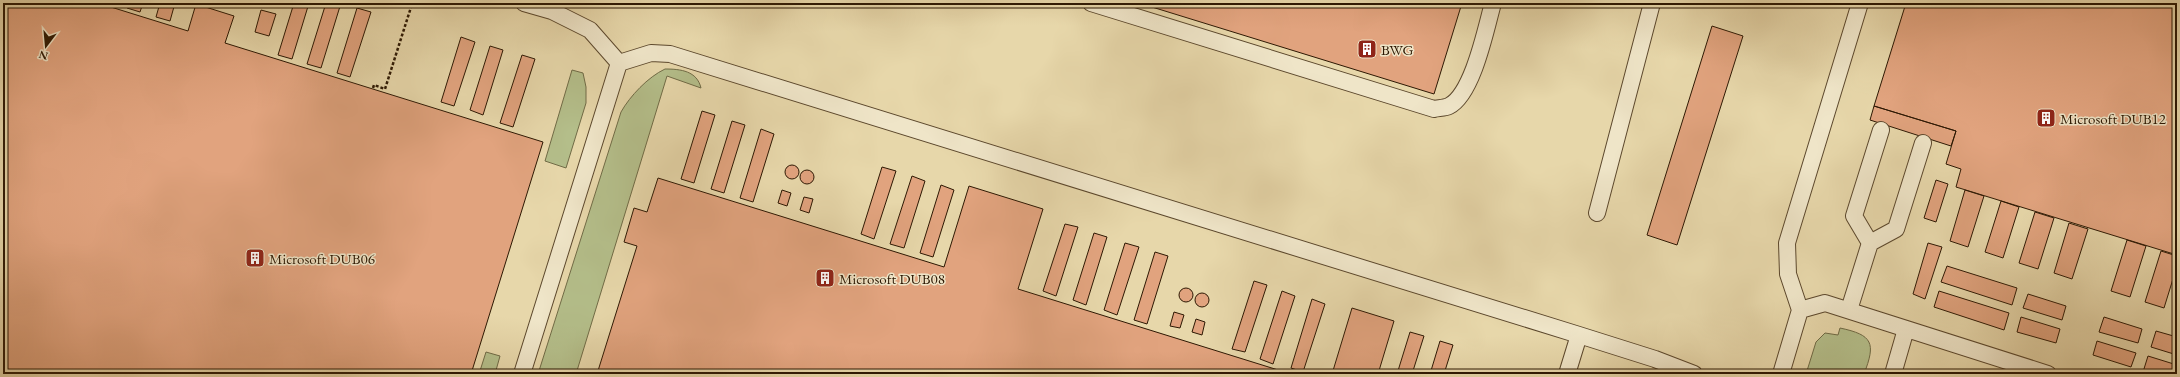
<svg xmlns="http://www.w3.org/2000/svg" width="2180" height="377" viewBox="0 0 2180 377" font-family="'EB Garamond',serif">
  <rect width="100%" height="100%" fill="#e7d7aa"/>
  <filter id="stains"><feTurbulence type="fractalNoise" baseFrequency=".005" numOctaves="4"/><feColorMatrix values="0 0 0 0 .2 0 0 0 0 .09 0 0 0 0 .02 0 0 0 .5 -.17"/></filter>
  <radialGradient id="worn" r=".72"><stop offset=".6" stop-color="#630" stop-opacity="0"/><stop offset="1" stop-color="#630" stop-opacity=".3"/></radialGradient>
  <path fill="#b4be8a" stroke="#706b46" d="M665,69C681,69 697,71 701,88L667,76L576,374H538L621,112C630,96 648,77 665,69Z
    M572,70L583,73L586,87V103L566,168L545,161Z
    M1840,328C1873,335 1876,343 1864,374H1806L1816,342L1825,333L1838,335Z
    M486,352L500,356L495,374H479Z"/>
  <path fill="#e1a37e" stroke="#2d1803" d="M3,3H98L188,31L196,4L234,16L225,43L543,142L471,374H3Z
    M128,3H143L140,12L127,8Z
    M160,3H175L170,21L156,17Z
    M294,3H309L292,59L278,55Z
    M326,3H341L321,68L307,64Z
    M1139,3H1462L1434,94Z
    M1906,3H2177V255L1956,187L1961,169L1946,164L1956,131L1874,106Z
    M357,8L371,12L350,77L337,73Z
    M261,10L276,14L269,36L255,32Z
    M1712,26L1743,36L1677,245L1647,235Z
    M461,37L475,42L454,106L441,102Z
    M490,46L503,50L483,115L470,110Z
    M522,55L535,59L513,127L500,123Z
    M1874,106L1956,131L1951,146L1870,120Z
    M702,111L715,115L694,183L681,179Z
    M732,121L745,125L724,193L711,189Z
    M761,129L774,134L753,202L740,198Z
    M785 172a7 7 0 1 1 14 0a7 7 0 1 1-14 0Z
    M882,167L896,171L874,239L861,234Z
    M800 177a7 7 0 1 1 14 0a7 7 0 1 1-14 0Z
    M912,176L925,181L904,248L890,244Z
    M658,178L944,267L969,186L1043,209L1018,289L1291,374H597L637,246L624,242L634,208L647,212Z
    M1936,180L1948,184L1936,222L1924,218Z
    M941,185L954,190L933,257L920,253Z
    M782,190L791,193L787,206L778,203Z
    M1965,190L1984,196L1968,247L1950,241Z
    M804,197L813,199L809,213L800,210Z
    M2001,201L2019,207L2003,258L1985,252Z
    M2035,212L2054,218L2038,269L2019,263Z
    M2069,223L2088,229L2072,279L2054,273Z
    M1065,224L1078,227L1056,296L1043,291Z
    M1094,233L1107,237L1086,305L1073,300Z
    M2127,240L2146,246L2130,297L2111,291Z
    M1125,243L1139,247L1117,315L1104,310Z
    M1928,243L1942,247L1925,299L1913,294Z
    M2161,251L2177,256V266L2164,308L2145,302Z
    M1155,252L1168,256L1147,324L1134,320Z
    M1947,266L2017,288L2012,305L1941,282Z
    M1254,281L1267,285L1245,352L1232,349Z
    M1179 295a7 7 0 1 1 14 0a7 7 0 1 1-14 0Z
    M1282,291L1295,296L1273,364L1260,359Z
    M1939,291L2009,313L2004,330L1934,307Z
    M1195 300a7 7 0 1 1 14 0a7 7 0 1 1-14 0Z
    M2028,294L2066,306L2062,320L2023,308Z
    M1312,299L1325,304L1303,372L1291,368Z
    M1352,308L1394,321L1378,374H1332Z
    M1174,312L1184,315L1180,328L1170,326Z
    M2021,317L2060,329L2056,343L2017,332Z
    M2104,317L2142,329L2138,343L2099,332Z
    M1196,319L1205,322L1202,335L1192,332Z
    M2156,331L2177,337V355L2151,347Z
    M1410,332L1424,336L1412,374H1397Z
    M1440,341L1453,345L1444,374H1430Z
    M2097,341L2136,353L2131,367L2093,355Z
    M2148,356L2177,365V374H2149L2143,372Z"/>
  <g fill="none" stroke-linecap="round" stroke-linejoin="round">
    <defs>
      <path id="service" d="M1091,3L1434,109C1438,108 1445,108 1449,106C1473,94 1486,28 1493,3
        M619,63L651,53L670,54L1579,335L1655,359L1694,374
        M1881,130L1854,216L1870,243L1896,229L1923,143
        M1597,213L1652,3
        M1800,310L1825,303L2048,374
        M1849,310L1870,243
        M522,374L619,63L590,30L552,11L524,3
        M1567,374L1579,335
        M1781,374L1800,310L1788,274L1787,243L1860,3
        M1893,374L1906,329"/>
    </defs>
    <use href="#service" stroke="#5c482d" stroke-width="18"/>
    <path stroke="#2d1803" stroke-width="2.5" stroke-dasharray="3 2" stroke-linecap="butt" d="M373,88L374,85L385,89L412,4"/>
    <use href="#service" stroke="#efe5c8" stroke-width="16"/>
  </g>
  <defs>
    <symbol id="building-square" viewBox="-11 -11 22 22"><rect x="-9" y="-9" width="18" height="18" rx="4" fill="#8f2418" stroke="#efe5c8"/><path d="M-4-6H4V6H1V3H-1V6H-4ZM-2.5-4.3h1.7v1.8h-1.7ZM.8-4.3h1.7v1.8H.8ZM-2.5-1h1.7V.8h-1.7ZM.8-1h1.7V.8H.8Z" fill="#fff"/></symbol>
  </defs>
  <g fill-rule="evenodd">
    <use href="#building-square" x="1356" y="38" width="22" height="22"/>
    <use href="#building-square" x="2035" y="107" width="22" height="22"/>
    <use href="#building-square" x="244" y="247" width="22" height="22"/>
    <use href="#building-square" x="814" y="267" width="22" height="22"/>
  </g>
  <g text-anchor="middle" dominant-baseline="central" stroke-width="3" stroke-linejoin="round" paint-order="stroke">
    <g font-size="15" fill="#2d1803" stroke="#efe5c8" text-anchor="start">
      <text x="1381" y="49">BWG</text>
      <text x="2060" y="118">Microsoft DUB12</text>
      <text x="269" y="258">Microsoft DUB06</text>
      <text x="839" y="278">Microsoft DUB08</text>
    </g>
  </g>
  <rect width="2180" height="377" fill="none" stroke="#e7d7aa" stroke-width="16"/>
  <rect x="4" y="4" width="2172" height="369" fill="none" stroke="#2d1803" stroke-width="2"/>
  <rect x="8" y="8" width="2164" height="361" fill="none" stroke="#2d1803"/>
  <g transform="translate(46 46) rotate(196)" stroke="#efe5c8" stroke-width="3" paint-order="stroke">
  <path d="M0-3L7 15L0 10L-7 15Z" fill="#2d1803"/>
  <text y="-6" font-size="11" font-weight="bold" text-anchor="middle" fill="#2d1803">N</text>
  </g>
  <rect width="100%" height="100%" filter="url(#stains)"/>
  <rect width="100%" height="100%" fill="url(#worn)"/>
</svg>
